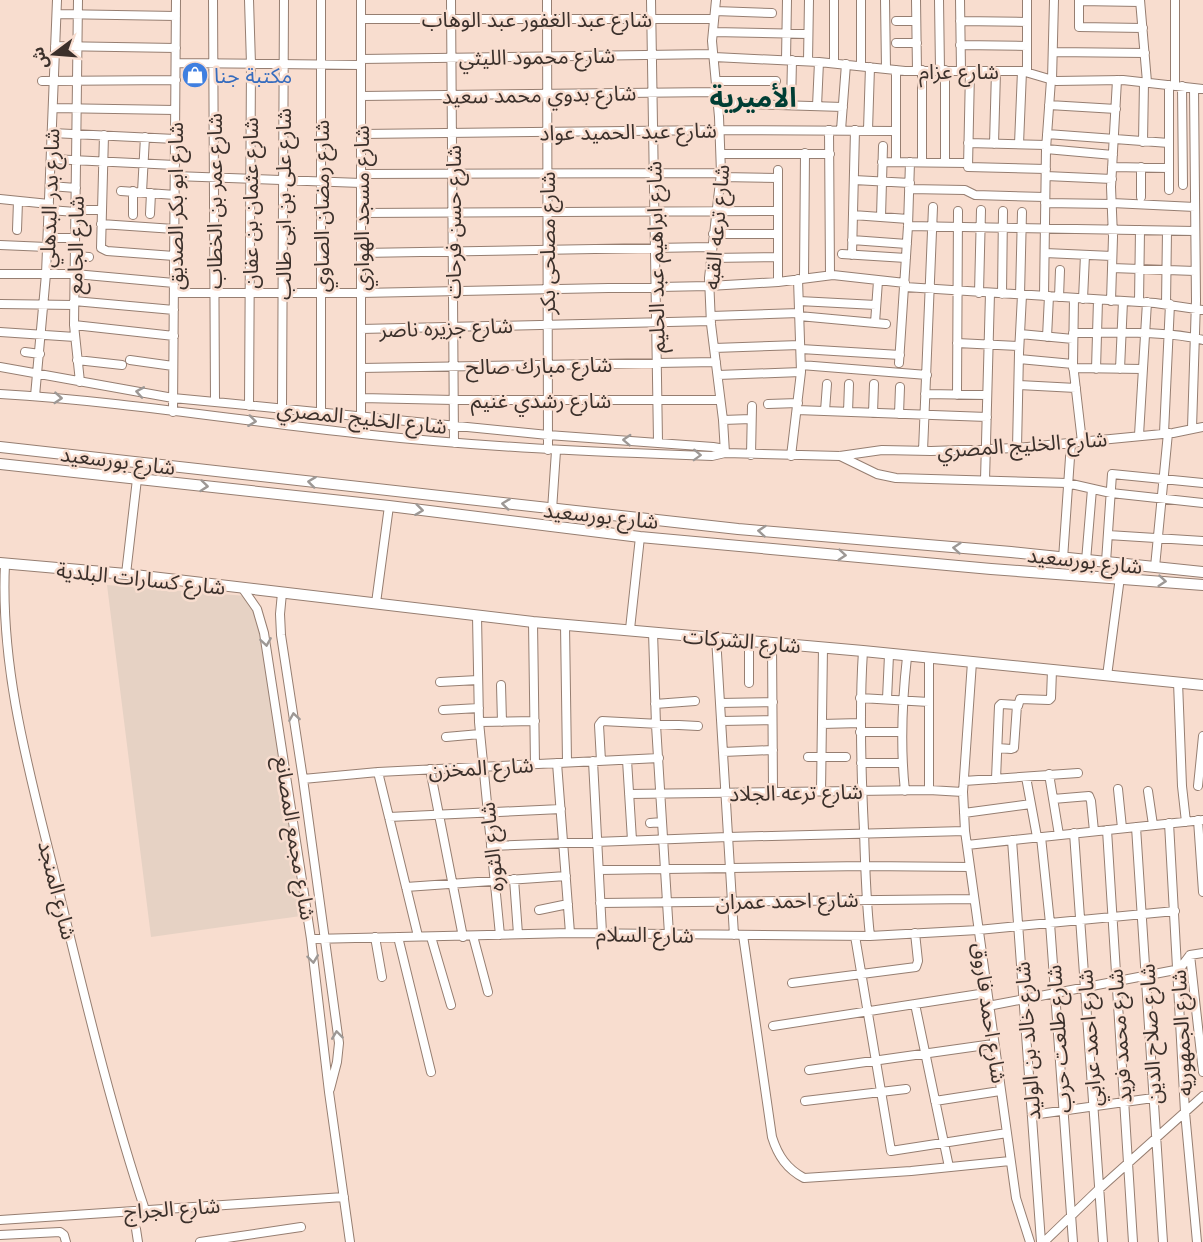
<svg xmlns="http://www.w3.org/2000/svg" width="1203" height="1242" viewBox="0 0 1203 1242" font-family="Quicksand,'Noto Sans Arabic',sans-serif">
  <rect width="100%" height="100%" fill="#f8ddcf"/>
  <path fill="#e6d2c4" d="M107,585L247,596L261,622L301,916L151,937Z"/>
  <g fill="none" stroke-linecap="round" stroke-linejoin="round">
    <defs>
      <path id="minor" d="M78,0L74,325L80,382
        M213,0L215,402
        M321,0V412
        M361,0V416
        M451,0L454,443
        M547,0L548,450
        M651,0L658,441
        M716,0L712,41L719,117L721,173L709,278L711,324L723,420L725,453
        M834,0V63
        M861,0V66
        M885,0L886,68
        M916,0L917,71
        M939,0L940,70
        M960,0L961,70
        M1027,0V72
        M1079,0V27L1143,28
        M1140,0L1147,82
        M1175,0V86
        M1079,1L1140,2
        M715,11L772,13
        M57,14L176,16
        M361,19H714
        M896,21H916
        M960,21L1027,22
        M713,32L808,34
        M896,43H917
        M960,45L1027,46
        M55,46L176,48
        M1053,52L1145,53
        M714,57L819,62L905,71H1022L1056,81L1123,80L1203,89
        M361,59L713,54
        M786,60L787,0
        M808,61L809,0
        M176,63L361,65
        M896,70V162
        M970,71L968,167L1046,169
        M1052,80L1054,0
        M42,81L176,80
        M716,81H776
        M1169,85V190
        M1182,86L1183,185
        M361,96L717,92
        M718,103L843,107
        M791,105L792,60
        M1049,105L1116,109
        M817,106L819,62
        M53,108L175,110
        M829,130L830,275
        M841,130L846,64
        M868,130L870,67
        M52,133L175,139
        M361,134L720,130L896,131
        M1047,134L1169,143
        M104,135L101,248L107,251L174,256
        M1143,142L1144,82
        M968,143L1046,145
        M994,144L996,71
        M1019,144L1022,71
        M1046,149L1113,155
        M722,154H830
        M51,159L175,165
        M882,162L968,163
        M922,162V70
        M945,162V70
        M1112,167L1169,168
        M361,174L721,173
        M175,176L361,183
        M1046,176L1112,179
        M721,177L778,178
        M854,180L910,183
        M50,186L76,188
        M909,189L965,190L975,195L1045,197
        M121,191L175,195
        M142,192L145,137
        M1141,197V167
        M0,199L49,204
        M1045,203L1112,204
        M1112,203L1195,207
        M49,210L76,212
        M87,210H102
        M361,213L778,211
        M150,214L151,193
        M133,215V191
        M853,215L908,219
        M881,217L883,146
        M101,224L174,229
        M908,226L1195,231
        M17,230L18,201
        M713,234H778
        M48,238H75
        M852,240L907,244
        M0,245L47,247
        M361,253L711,247
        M1045,253L1112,256
        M842,254L906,258
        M852,255L855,130
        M75,256L89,257
        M710,258L778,257
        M1112,268L1195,271
        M0,274H75L174,283
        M804,278L805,153
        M778,282V170
        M905,287L1155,303L1203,310
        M174,293H361L709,286L778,282L833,275L905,283
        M979,293L981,210
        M1002,294L1003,211
        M1020,295L1022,212
        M1044,296L1046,149L1051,80
        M1059,297L1060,270
        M1074,298L1073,364L1082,442
        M1083,299L1085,255
        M74,301L174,310
        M799,301L876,305
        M1111,301L1113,237L1111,187L1117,80
        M1139,302L1140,230
        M0,304L74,305
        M1166,304L1167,231
        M711,316L799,313
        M799,316L886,324
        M875,323L878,281
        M74,325L174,336
        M361,329L711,321
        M0,332L75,337
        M1073,333C1111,333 1167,330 1203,340
        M1020,334L1073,339
        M1047,337L1049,296
        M957,343L1019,346
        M714,348L800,345
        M801,349L900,355
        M25,352L40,354
        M1019,359L1073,364
        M77,360L122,365
        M130,360L173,366
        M899,363L908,226L910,162
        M801,365L927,375
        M0,367L173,398L215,402L548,435L713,447L719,448L725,453
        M361,368L716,362
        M1073,368L1143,369
        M1096,369L1098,300
        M1120,369L1123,301
        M718,375L801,372
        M1019,385L1076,388
        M0,394C121,401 241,421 362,434C479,447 595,452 712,456L725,453L840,456L882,450L931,451L1017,448L1173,433L1203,427
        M925,394L987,395
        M957,395L958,211
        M35,396L46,274L57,0
        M361,398L454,400H720
        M768,404L798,403
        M249,406L251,64L249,0
        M282,408L284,0
        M797,410L987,417
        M825,411L827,384
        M173,412L176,0
        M848,412L849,384
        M873,413L874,384
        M899,414L900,387
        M723,420L751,419
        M1192,428L1196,301L1194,88
        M1164,433L1170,304
        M1139,435L1147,302
        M1017,448L1019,353L1022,295
        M923,451L933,207
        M751,455L752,406
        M791,456L801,372L798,279
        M840,456L877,474L896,478L1067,483L1111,493L1203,503
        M985,480L990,293
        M552,510L556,451
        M1108,535L1203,541
        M1063,559L1071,443
        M1086,561L1092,489
        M1106,562L1112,474L1203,483
        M5,564C0,669 29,771 54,872C82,985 108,1099 145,1210
        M1155,567L1168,433
        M126,574L137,479
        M243,589L257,609L264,633L311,939L329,1092L350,1242
        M282,593L280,614L281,635L303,779L339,1043L337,1062L330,1089
        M376,603L389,506
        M477,616L479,722L500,935
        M533,622L535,764
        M565,625L567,762
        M630,629L640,537
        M653,632L656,725L669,934
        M716,637L734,935
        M772,643L773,792
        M863,651C859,711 861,770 864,830C865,866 866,901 870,936
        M929,659V790
        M972,662L963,792L965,831L1016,1198L1030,1242
        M1107,676L1120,577
        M440,682L478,680
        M1178,682L1182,786L1186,822
        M749,683V640
        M501,685L502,722
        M860,698L929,702
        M887,699L889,655
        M720,703L773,702
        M655,704L695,701
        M1018,706L1020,699L1049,700L1051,698L1052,670
        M443,710L479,708
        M721,721L772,720
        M479,722L535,721
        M822,724L860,723
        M860,732H901
        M446,737L480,734
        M723,752L773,750
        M808,757H846
        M627,760L632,840
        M593,761L602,933
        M601,761L599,725L602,721L698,726
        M557,763L570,933
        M861,763H902
        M430,769L463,937
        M378,772L418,936
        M1049,774L1059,835
        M1026,777L1037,837
        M303,779L378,772L659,758
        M996,779L999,706L1001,704L1017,705L1014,748L1011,749L998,748
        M964,781L1078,773
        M1198,786L1203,736
        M1118,789L1122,828
        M821,791L823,647
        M905,791C900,745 902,702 907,657
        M1148,791L1153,825
        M629,794L929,790L963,792
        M1053,799L1089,796L1091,801L1094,831
        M964,813L1031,804
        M389,817L561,809
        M1198,820L1203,892
        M650,823L662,822
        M1169,823L1185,1112L1197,1242
        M1136,827L1163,1242
        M1107,830L1133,1242
        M1074,833L1103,1242
        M1041,837L1050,923L1073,1242
        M1012,840L1041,1242
        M967,845L1203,820
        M491,846L728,837L965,831
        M599,870L864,866L970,867
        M514,879L518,934
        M406,887L566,876
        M600,903L974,899
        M539,910L568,904
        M743,935L772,1137C778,1156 787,1169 804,1178L911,1171L1010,1161
        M473,936L488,992
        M855,936L891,1151L1007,1133
        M375,937L382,977
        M398,937L431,1072
        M431,937L451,1005
        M311,939L570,933L870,936L978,930L1175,911
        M1190,955L1203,1072
        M792,983L916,967L918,961L915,933
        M915,1004L949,1167
        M988,1006L1175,970L1181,967L1190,955L1203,953
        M773,1026L986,993
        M809,1070L993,1044
        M805,1101L906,1089
        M935,1101L1000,1091
        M1032,1115L1153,1098
        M0,1220L344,1197
        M136,1229L138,1242
        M0,1235L60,1232L64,1235L66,1242
        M200,1242L301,1227
        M1044,1242L1098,1190L1203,1096"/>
      <path id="major" d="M0,447L738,529L1011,552L1203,572
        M0,464L389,506L640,537L991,569L1203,585
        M0,563L126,574L533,622L863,651L1203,685"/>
    </defs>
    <use href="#minor" stroke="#967e71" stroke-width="10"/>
    <use href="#major" stroke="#967e71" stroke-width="12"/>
    <use href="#minor" stroke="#fff" stroke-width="8"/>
    <use href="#major" stroke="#fff" stroke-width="10"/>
  </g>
  <defs><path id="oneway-chevron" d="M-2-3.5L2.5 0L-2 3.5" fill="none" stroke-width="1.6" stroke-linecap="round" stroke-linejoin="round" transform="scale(1.5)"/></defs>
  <g stroke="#9d9895">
    <use href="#oneway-chevron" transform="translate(140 392) rotate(-170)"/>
    <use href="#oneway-chevron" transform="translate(58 398) rotate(4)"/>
    <use href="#oneway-chevron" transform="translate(252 421) rotate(7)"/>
    <use href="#oneway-chevron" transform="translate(627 440) rotate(-177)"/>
    <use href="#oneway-chevron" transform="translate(697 455) rotate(2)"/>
    <use href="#oneway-chevron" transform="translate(312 482) rotate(-173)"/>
    <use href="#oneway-chevron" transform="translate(204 486) rotate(6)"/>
    <use href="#oneway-chevron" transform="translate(506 504) rotate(-173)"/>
    <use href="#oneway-chevron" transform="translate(419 510) rotate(7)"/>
    <use href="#oneway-chevron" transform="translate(762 531) rotate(-175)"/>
    <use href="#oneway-chevron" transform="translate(957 548) rotate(-175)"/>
    <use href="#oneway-chevron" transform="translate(842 555) rotate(5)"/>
    <use href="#oneway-chevron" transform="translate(1162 581) rotate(5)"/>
    <use href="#oneway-chevron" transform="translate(266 642) rotate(81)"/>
    <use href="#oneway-chevron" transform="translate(294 717) rotate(-99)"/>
    <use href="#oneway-chevron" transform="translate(313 959) rotate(83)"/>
    <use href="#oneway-chevron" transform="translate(337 1035) rotate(-97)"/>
  </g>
  <defs>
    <symbol id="shop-disc" viewBox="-11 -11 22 22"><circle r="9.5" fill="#3f7fe0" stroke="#f8ddcf"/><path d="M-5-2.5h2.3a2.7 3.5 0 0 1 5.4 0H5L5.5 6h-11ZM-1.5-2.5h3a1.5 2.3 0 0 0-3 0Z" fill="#fff"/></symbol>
  </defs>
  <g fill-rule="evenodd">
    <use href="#shop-disc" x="180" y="60" width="30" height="30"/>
  </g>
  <g text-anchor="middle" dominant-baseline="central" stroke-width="5" stroke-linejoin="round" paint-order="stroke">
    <g font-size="21" fill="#3b302b" stroke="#f8ddcf">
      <text x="537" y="19">شارع عبد الغفور عبد الوهاب</text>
      <text transform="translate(537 56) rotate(-1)">شارع محمود الليثي</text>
      <text x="959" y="71">شارع عزام</text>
      <text transform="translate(539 94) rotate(-1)">شارع بدوي محمد سعيد</text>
      <text transform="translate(628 131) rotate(-1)">شارع عبد الحميد عواد</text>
      <text transform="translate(49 198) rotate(-88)">شارع بدر البدهلي</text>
      <text transform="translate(214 201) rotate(-90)">شارع عمر بن الخطاب</text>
      <text transform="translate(250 203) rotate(-90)">شارع عثمان بن عفان</text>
      <text transform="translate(283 204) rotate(-90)">شارع على بن ابى طالب</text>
      <text transform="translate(175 206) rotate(-90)">شارع ابو بكر الصديق</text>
      <text transform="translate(321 206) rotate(-90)">شارع رمضان الصاوي</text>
      <text transform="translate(361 208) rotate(-90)">شارع مسجد الهواري</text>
      <text transform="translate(453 222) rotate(-90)">شارع حسن فرحات</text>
      <text transform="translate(716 227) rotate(-85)">شارع ترعه القبه</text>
      <text transform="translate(547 243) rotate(-90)">شارع مصلحى بكر</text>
      <text transform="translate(75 245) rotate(-89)">شارع الجامع</text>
      <text transform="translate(655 257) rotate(-91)">شارع ابراهيم عبد الحليم</text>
      <text transform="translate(446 327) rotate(-2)">شارع جزيره ناصر</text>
      <text transform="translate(539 365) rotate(-1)">شارع مبارك صالح</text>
      <text x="541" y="400">شارع رشدي غنيم</text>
      <text transform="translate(362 417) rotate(6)">شارع الخليج المصري</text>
      <text transform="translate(1022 444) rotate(-4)">شارع الخليج المصري</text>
      <text transform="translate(118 460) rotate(7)">شارع بورسعيد</text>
      <text transform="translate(601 515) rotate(6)">شارع بورسعيد</text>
      <text transform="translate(1085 560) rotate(6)">شارع بورسعيد</text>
      <text transform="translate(141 578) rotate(6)">شارع كسارات البلدية</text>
      <text transform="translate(742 640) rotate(5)">شارع الشركات</text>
      <text transform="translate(481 767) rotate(-3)">شارع المخزن</text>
      <text transform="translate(796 792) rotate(-1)">شارع ترعه الجلاد</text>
      <text transform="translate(296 838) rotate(81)">شارع مجمع المصانع</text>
      <text transform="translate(491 847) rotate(-96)">شارع الثوره</text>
      <text transform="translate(58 890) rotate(76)">شارع المنجد</text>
      <text transform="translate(787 900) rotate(-1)">شارع احمد عمران</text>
      <text transform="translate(645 934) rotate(1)">شارع السلام</text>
      <text transform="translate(990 1013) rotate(82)">شارع احمد فاروق</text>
      <text transform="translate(1181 1033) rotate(-93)">شارع الجمهوريه</text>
      <text transform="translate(1150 1034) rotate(-93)">شارع صلاح الدين</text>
      <text transform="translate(1119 1036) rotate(-94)">شارع محمد فريد</text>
      <text transform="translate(1089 1038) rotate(-94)">شارع احمد عرابي</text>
      <text transform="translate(1058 1039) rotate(-94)">شارع طلعت حرب</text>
      <text transform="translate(1027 1041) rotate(-94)">شارع خالد بن الوليد</text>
      <text transform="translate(172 1208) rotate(-4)">شارع الجراج</text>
    </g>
    <g font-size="21" fill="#366cbe" stroke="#f8ddcf" text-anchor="start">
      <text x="214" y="75">مكتبة جنا</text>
    </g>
    <g font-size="27" font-weight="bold" fill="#003e35" stroke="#f8ddcf">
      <text x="753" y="97">الأميرية</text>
    </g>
  </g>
  <g transform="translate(54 54) rotate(254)" stroke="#f8ddcf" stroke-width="4.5" paint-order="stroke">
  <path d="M0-4.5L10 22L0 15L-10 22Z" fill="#3b302b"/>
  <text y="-9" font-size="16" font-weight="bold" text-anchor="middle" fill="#3b302b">ش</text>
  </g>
</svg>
